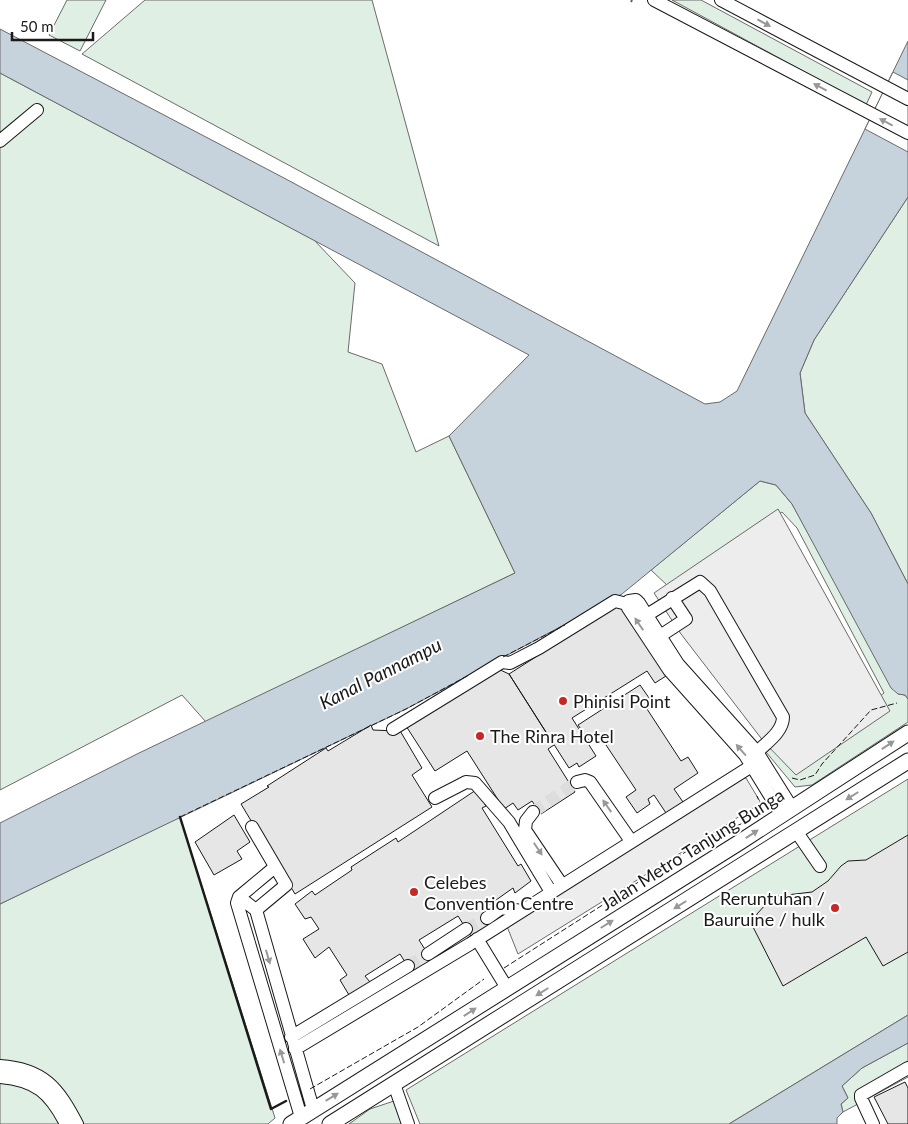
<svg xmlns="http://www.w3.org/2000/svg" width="908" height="1124" viewBox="0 0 908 1124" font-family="Lato,sans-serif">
  <rect width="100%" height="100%" fill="#fff"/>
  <path fill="#e0efe3" stroke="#6a6a6a" d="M67,0H106L80,51L49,35Z
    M145,0H372L439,246L82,54Z
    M672,0H701L872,92L866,105Z
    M0,73L314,240L355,283L348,352L382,364L416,452L449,436L515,573L206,722L182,695L0,790Z
    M908,197V584L871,513L805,413L800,373L814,340Z
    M760,481L776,485L792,504L898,694L905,695L908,699V722L812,785L795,787L766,752L773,747L870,704L884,693L797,528L782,512L669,587L651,570Z
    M908,779V1015L729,1124H420L406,1090Z
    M180,817L275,1118L268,1124H0V904Z
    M908,1043V1077L843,1112L841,1104L848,1098L842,1086L862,1068Z
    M394,1101L402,1124H349L370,1109Z"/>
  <path fill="#ededed" stroke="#6a6a6a" d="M778,509L890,711L796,775L764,742L681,634L654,593Z
    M746,778L761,803L518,954L506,924L738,779Z"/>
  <path fill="#c6d2dc" stroke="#6a6a6a" d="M0,29L284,178L705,404L720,402L737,391L908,41V197L814,340L800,373L805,413L871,513L908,584V699L905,695L898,694L891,688L792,504L776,485L760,481L622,594L406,709L0,904V823L139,753L515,573L449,436L529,355L0,73Z
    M908,1015V1043L862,1068L842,1086L848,1098L841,1104L843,1112L837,1118V1124H729Z"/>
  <path fill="#fff" stroke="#6a6a6a" d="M893,72L908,80V152L865,129Z"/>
  <path fill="#e6e6e6" stroke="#1a1a1a" d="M619,604L666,676L655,683L647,671L572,718L596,756L579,767L577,763L569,768L509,674Z
    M496,668L509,674L554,745L548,749L575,792L541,814L532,801L518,810L513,803L504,809L467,751L435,771L406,726Z
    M640,685L654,705L647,709L681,761L688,757L698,773L674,789L683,802L666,813L654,795L648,799L650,804L637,813L626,797L636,790L600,736L590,742L578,725Z
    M371,725L373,730L396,731L399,729L422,768L412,775L432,807L295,894L241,804L269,787L267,786L326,748L328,751Z
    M476,790L486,806L482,808L518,866L521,864L531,881L515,893L513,888L482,910L491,925L472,938L458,916L419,940L433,962L413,975L400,954L365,976L370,982L349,995L340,980L347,975L329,947L315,958L303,939L319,929L311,917L305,919L295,904L312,891L315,895L352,870L351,867L396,838L398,842Z
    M234,815L250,842L237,851L242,859L214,875L195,842Z
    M908,835V952L883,966L866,937L783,986L752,925L757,914L767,903L778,896L812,892L828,881L841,866L848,861L866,860Z
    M905,1082L908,1088V1124H888L874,1097Z"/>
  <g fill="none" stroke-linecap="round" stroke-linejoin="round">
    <path stroke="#ddd" stroke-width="12" stroke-dasharray="12 6" stroke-linecap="butt" d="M533,812L577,782
      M466,929L487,918
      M408,966L428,954"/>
    <defs>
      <path id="minor" d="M654,0L908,133
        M721,0L908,99
        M0,141L37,110
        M647,615L700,582L710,591L783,717C783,732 766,743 757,752
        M660,636L686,619L672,598
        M393,729L502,662L510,663L539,648L615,601L627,604
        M577,782L585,780L590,782L631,841
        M435,798L466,782L475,783L509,822L551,892
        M533,812L526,821L525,830L562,885
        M782,815L745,755L669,670L628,608L629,601L636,600L639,603L678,664L757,752L792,808
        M252,827L286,885L256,910
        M796,831L820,866
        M275,867L239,897L237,903L301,1117
        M239,897L256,910L313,1109
        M487,918L501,908L522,911
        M477,939L507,988
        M428,954L466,929
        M291,1037L408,966
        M295,1049L470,944L761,760
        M0,1066C44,1069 58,1088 77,1124
        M0,1077C36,1080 50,1093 66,1124
        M394,1084L408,1124
        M873,1124L861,1098V1095L908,1068"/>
      <path id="major" d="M291,1124L740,842L908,733
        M330,1124L908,761"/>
    </defs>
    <use href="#minor" stroke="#1a1a1a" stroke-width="14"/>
    <use href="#major" stroke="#1a1a1a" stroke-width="17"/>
    <path stroke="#5f5f5f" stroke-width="2" stroke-dasharray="4 2.5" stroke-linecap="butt" d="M631,2L632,0"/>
    <use href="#minor" stroke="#fff" stroke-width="12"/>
    <use href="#major" stroke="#fff" stroke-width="15"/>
    <path stroke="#1a1a1a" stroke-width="1" stroke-dasharray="6 2.5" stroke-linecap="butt" d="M503,657L565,625
      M792,778L800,780L815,775L822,764L871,710L897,703
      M180,817L406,709L469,675
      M504,968L698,844L758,816L762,808L757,796
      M310,1089L418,1027L484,979"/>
    <path stroke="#1a1a1a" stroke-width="2.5" d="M180,817L271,1109L286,1101"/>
  </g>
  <defs><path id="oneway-solid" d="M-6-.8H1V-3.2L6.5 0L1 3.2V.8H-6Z" transform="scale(1.25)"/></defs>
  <g fill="#989898">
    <use href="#oneway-solid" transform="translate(764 23) rotate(28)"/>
    <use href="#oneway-solid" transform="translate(820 87) rotate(-152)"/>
    <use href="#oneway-solid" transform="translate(886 122) rotate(-152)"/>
    <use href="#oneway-solid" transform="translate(639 624) rotate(-124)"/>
    <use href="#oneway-solid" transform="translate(888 745) rotate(-34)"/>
    <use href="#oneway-solid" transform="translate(741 750) rotate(-131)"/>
    <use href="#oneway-solid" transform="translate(852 796) rotate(148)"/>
    <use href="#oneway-solid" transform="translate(607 806) rotate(-125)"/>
    <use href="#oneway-solid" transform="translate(752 834) rotate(-33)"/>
    <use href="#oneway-solid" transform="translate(538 849) rotate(56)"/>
    <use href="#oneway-solid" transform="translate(680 905) rotate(148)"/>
    <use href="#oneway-solid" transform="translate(607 924) rotate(-32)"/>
    <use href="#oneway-solid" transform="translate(268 957) rotate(74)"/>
    <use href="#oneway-solid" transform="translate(542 992) rotate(148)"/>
    <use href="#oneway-solid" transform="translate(470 1012) rotate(-33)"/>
    <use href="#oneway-solid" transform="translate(282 1056) rotate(-107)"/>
    <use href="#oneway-solid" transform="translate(332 1097) rotate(-31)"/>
  </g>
  <g fill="#c62828" stroke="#fff" stroke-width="2">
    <circle cx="563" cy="701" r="5"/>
    <circle cx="480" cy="736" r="5"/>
    <circle cx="414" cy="892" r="5"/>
    <circle cx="835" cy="908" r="5"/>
  </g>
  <g text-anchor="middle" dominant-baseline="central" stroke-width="4" stroke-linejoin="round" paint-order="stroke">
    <g font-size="18" fill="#1a1a1a" stroke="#fff" text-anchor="start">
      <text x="573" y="701">Phinisi Point</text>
      <text x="490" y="736">The Rinra Hotel</text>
      <text x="424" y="882">Celebes<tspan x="424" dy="21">Convention Centre</tspan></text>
      <text x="825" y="898" text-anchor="end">Reruntuhan /<tspan x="825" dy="21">Bauruine / hulk</tspan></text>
    </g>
    <g font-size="18" fill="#1a1a1a" stroke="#fff">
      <text transform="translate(692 849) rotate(-32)">Jalan Metro Tanjung Bunga</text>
    </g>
    <g font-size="19" font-style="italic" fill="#1a1a1a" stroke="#fff">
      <text transform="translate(380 673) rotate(-27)">Kanal Pannampu</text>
    </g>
  </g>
  <path d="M12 32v8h81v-8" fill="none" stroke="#1a1a1a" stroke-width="2.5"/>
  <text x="20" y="32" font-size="15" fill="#1a1a1a" stroke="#ffffff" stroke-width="4" paint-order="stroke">50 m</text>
</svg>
